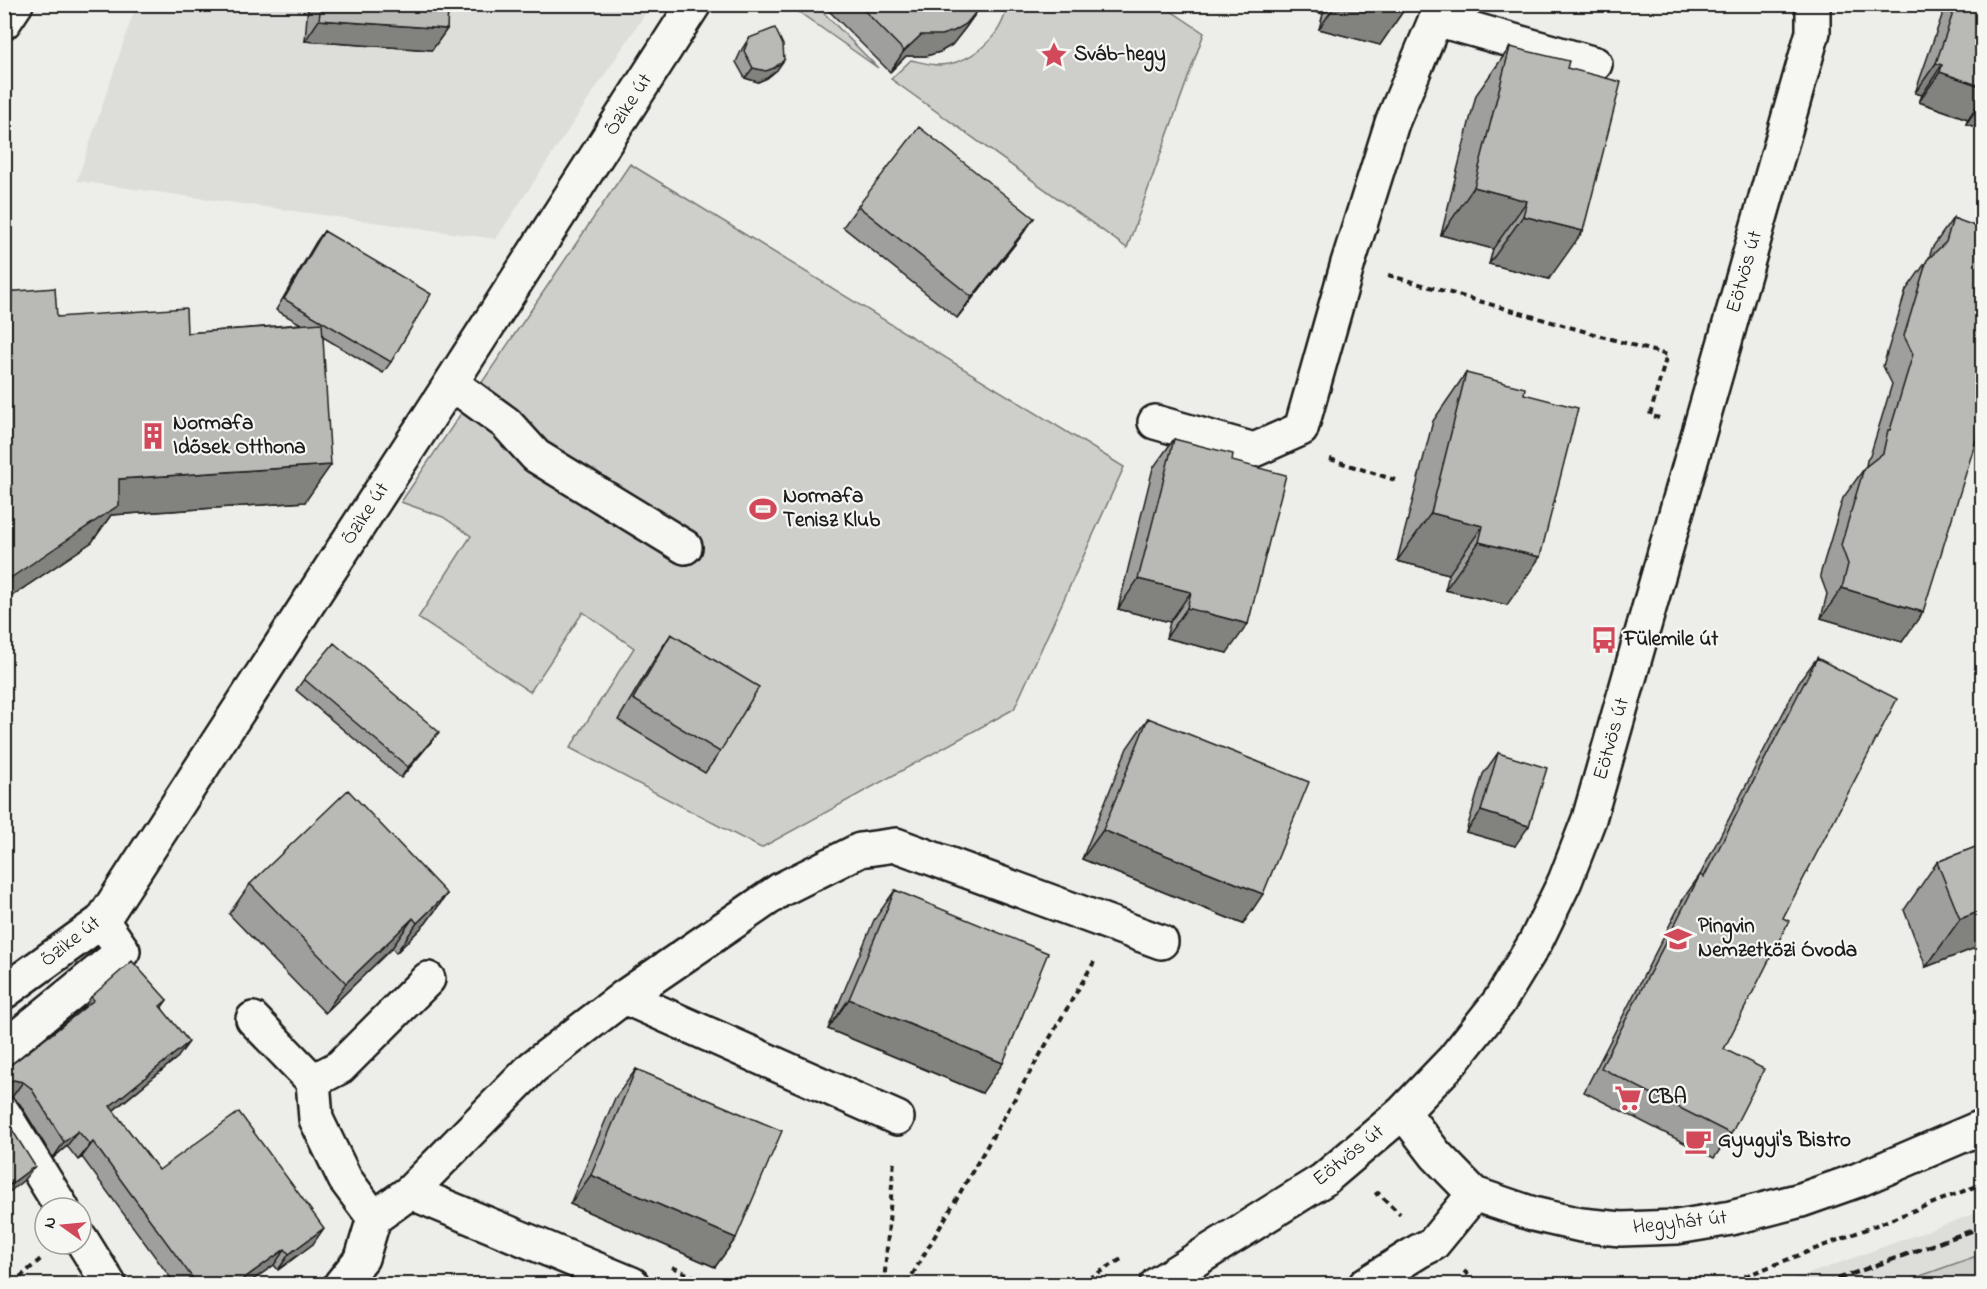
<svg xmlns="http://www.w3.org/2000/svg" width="1987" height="1289" viewBox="0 0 1987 1289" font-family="'Indie Flower',sans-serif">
  <rect width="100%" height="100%" fill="#edede9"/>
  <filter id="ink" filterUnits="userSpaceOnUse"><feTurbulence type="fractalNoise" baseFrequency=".0167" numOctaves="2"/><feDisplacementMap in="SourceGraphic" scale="12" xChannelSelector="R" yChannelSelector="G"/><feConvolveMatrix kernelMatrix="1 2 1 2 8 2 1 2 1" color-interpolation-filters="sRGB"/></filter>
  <g filter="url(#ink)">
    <path fill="#ddddda" d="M136,5H651L496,239L77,181Z
      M1982,1211V1254L1898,1284H1781Z"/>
    <path fill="#cececb" stroke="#757574" stroke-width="1.5" d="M789,5H822L819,8L878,68Z
      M1007,5H1162L1204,33L1127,248L891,79L911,60C920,62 930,65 939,65C971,64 1003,36 1007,5Z
      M630,164L1124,467L1014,709L761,848L570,748L634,648L583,612L530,692L418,618L471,536L443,517L401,502Z
      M1982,1254V1284H1898Z"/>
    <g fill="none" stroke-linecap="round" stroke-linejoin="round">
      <defs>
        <path id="minor" d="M1436,19L1595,64
          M4,22L16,4
          M451,383L506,423L536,456L685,547
          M1155,422L1254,450L1301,429L1348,263L1392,123L1442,4
          M4,992L102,921L451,383L694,4
          M624,997L897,1118
          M253,1019L313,1081L316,1119L345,1179L374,1218
          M4,1048L123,951L102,921
          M313,1081L340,1067L428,979
          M1403,1112L1436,1155L1474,1194L1533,1214L1581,1225L1621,1229L1677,1227L1731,1218L1801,1200L1858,1180L1982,1127
          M4,1114L62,1208
          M410,1192L632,1284
          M81,1239L109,1284
          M341,1284L362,1258L374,1218L410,1192L533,1067L624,997L780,890L860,850L896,845L1161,942
          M1157,1284L1323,1180L1403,1112L1453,1060L1499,1002L1536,941L1565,881L1589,819L1813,32V4
          M1366,1284L1419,1251L1433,1244L1474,1194"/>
      </defs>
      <use href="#minor" stroke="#1c1c1c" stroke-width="38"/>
      <path stroke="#1c1c1c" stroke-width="4" stroke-dasharray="6 4.5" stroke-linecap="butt" d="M1388,275L1667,355L1650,415L1659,418
        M1330,459L1395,480
        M1375,1195L1378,1193L1400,1214
        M672,1267L710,1284
        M1464,1271L1473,1279L1483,1284
        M12,1284L43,1257
        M884,1284L894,1160
        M907,1284L1094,962
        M1080,1284L1123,1258
        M1725,1284L1982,1184"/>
      <use href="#minor" stroke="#f6f6f2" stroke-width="33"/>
      <path stroke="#1c1c1c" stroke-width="4.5" stroke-dasharray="9 4.5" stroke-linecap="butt" d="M1824,1284L1982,1227"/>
    </g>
    <path fill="#9f9f9d" stroke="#1c1c1c" stroke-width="1.5" d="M308,4H448L447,29L432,50L305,41Z
      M827,4H982L966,27L952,45L940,52L926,56H906L890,72L825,7Z
      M1286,4H1408L1380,45L1319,29L1323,14Z
      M1946,4H1983V129L1966,124L1968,119L1919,102L1922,95L1915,93Z
      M749,38L777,70L767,78L758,82L745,78L736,62L742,49Z
      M1510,47L1567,68L1549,279L1489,264L1493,249L1441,235L1476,95Z
      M858,206L1034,218L1019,239L957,318L843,227Z
      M1953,218L1923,612L1902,642L1821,618L1827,594L1820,575L1843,498L1866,466L1867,460L1870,456L1892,384L1883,366L1906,290L1929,258L1932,248Z
      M324,231L391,362L383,373L323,337L305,502L111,515L92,542L4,601V292L57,317L187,333L301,324L276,310L316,242Z
      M1466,373L1507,605L1445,590L1449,574L1397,561L1433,421Z
      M1174,439L1232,461L1227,653L1166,638L1170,622L1118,609L1153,468Z
      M671,634L720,752L705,773L618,720L657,655Z
      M1817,658L1783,918L1724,1049L1731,1134L1714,1158L1584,1092L1683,899L1700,875L1799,682Z
      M304,679L431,742L401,778L296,690Z
      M1148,718L1243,924L1082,859L1127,748Z
      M1498,753L1515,846L1466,832L1483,774Z
      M1983,844V945L1926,967L1904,910L1937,862Z
      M250,884L447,894L426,923L396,953L392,948L325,1013L229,914Z
      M895,890L982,1093L828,1029L874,920Z
      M91,997L167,1000L162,1007L178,1057L113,1111L159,1170L313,1244L278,1270L274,1265L247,1284H175L82,1157L78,1160L67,1146L53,1158L20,1104L12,1097L53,1033L81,1011Z
      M636,1069L736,1238L715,1267L570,1204L615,1098Z"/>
    <path fill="#82827f" stroke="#1c1c1c" stroke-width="1.5" d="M1286,4H1330L1323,14Z
      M1336,4H1408L1380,45L1319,29Z
      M981,6L966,27L952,45L940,52L926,56H906L890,72L904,51L921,35Z
      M319,20L447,29L432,50L305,41Z
      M784,60L777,70L767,78L758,82L745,78L753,68Z
      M1936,63L1942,65L1922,95L1915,93Z
      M1940,72L1983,87V97L1968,119L1919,102Z
      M1983,100V129L1966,124Z
      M1474,187L1527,201L1493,249L1441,235Z
      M1523,216L1583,231L1549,279L1489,264Z
      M1034,218L1019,239L957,318L972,297Z
      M331,465L305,502L111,515L92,542L4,601V588L12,577L119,479Z
      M1431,513L1483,526L1449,574L1397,561Z
      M1479,542L1540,557L1507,605L1445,590Z
      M1138,579L1191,592L1170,622L1118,609Z
      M1842,588L1923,612L1902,642L1821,618Z
      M1187,608L1248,624L1227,653L1166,638Z
      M439,732L431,742L401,778L408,767Z
      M1481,811L1529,826L1515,846L1466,832Z
      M1103,830L1263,894L1243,924L1082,859Z
      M447,894L426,923L396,953L417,923Z
      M1983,910V945L1926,967L1960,919Z
      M413,918L392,948L325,1013L346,983Z
      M849,999L1003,1063L982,1093L828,1029Z
      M189,1042L178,1057L99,1122L110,1106Z
      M14,1080L23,1082L12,1097L4,1096V1083Z
      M78,1131L67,1146L53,1158L64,1142Z
      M93,1142L82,1157L78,1160L90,1145Z
      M35,1166L23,1181L4,1196V1189Z
      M591,1175L736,1238L715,1267L570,1204Z
      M324,1228L313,1244L278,1270L289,1254Z
      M285,1249L274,1265L247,1284H236Z"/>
    <path fill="#b9b9b6" stroke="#1c1c1c" stroke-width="1.5" d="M321,4H448L447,29L319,20Z
      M858,4H982L981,6L966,24L954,31L941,35H921L904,51Z
      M1956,4H1983V87L1940,72L1942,65L1936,63Z
      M775,28L783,45L784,60L774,68L766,71L753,68L744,51L749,38Z
      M1510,47L1569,61L1567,68L1621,82L1583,231L1523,216L1527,201L1474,187Z
      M919,127L1034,218L972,297L858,206Z
      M1953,218L1983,229V418L1923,612L1842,588L1848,564L1841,545L1864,468L1883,453L1888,430H1890L1913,354L1904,336L1927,260L1946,242Z
      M324,231L431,294L391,362L284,299Z
      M55,288L57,317L186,308L187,333L322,323L331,465L119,479V505L12,577L4,573V292Z
      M1466,373L1525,388L1524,394L1578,408L1540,557L1479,542L1483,526L1431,513Z
      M1174,439L1233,454L1232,461L1286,475L1248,624L1187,608L1191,592L1138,579Z
      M671,634L759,687L720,752L633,699Z
      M334,643L439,732L408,767L304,679Z
      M1817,658L1897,699L1783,918L1789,921L1724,1049L1764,1069L1731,1134L1601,1068L1700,875L1704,877Z
      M1148,718L1309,782L1263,894L1103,830Z
      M1498,753L1547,768L1529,826L1481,811Z
      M348,790L447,894L417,923L413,918L346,983L250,884Z
      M1983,844V910L1960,919L1937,862Z
      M895,890L1048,953L1003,1063L849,999Z
      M132,961L167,1000L160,1006L189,1042L110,1106L159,1170L239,1112L324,1228L289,1254L285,1249L236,1284H197L93,1142L90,1145L78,1131L64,1142L31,1088L23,1082L14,1080L4,1083V1070L53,1033L94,1000L91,997Z
      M636,1069L782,1131L736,1238L591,1175Z
      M4,1117L35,1166L4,1189Z"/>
  </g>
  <defs>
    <symbol id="sight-bare" viewBox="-9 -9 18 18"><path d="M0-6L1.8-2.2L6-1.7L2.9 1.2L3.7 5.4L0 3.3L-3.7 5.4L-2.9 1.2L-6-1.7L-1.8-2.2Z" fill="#d1495b" stroke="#f6f6f2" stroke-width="2.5" paint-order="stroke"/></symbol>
    <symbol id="building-bare" viewBox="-9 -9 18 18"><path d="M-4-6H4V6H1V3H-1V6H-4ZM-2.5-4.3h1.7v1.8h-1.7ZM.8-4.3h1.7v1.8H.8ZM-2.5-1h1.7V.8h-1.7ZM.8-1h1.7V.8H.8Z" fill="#d1495b" stroke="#f6f6f2" stroke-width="2.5" paint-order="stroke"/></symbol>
    <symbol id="stadium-bare" viewBox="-9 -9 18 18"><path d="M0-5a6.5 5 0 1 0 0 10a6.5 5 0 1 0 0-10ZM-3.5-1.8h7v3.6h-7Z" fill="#d1495b" stroke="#f6f6f2" stroke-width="2.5" paint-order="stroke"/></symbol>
    <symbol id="bus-bare" viewBox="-9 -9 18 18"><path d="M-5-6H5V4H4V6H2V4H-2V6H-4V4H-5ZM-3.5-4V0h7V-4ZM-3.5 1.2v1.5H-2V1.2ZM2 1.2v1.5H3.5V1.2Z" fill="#d1495b" stroke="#f6f6f2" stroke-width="2.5" paint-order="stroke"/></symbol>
    <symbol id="school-bare" viewBox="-9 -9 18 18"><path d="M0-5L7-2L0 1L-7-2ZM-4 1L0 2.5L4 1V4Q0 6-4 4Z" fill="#d1495b" stroke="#f6f6f2" stroke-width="2.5" paint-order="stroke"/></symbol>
    <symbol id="supermarket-bare" viewBox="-9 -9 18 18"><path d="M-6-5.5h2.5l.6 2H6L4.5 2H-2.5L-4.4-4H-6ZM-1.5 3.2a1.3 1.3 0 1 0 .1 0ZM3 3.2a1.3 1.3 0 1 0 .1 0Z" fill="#d1495b" stroke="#f6f6f2" stroke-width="2.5" paint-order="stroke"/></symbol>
    <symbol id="cafe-bare" viewBox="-9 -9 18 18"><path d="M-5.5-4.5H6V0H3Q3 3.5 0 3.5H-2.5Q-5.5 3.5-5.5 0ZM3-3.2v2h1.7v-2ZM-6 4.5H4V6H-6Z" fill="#d1495b" stroke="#f6f6f2" stroke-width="2.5" paint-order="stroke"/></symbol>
  </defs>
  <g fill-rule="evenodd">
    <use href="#sight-bare" x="1035" y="36" width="38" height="38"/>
    <use href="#building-bare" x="134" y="417" width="38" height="38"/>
    <use href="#stadium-bare" x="744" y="490" width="38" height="38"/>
    <use href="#bus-bare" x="1585" y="621" width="38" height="38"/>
    <use href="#school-bare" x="1659" y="920" width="38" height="38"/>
    <use href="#supermarket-bare" x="1609" y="1079" width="38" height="38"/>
    <use href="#cafe-bare" x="1679" y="1122" width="38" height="38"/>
  </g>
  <g text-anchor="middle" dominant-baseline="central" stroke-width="4.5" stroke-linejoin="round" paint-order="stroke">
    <g font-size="21" font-weight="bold" fill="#1c1c1c" stroke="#f6f6f2" text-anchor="start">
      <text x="1074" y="55">Sváb-hegy</text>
      <text x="173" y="424">Normafa<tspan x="173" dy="24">Idősek Otthona</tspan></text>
      <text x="783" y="497">Normafa<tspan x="783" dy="24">Tenisz Klub</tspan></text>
      <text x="1624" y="640">Fülemile út</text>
      <text x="1698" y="927">Pingvin<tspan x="1698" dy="24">Nemzetközi Óvoda</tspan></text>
      <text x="1648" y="1098">CBA</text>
      <text x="1718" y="1141">Gyugyi's Bistro</text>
    </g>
    <g font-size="21" fill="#1c1c1c" stroke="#f6f6f2">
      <text transform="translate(629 105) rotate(-57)">Őzike út</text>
      <text transform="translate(1745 272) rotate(-74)">Eötvös út</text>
      <text transform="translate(366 514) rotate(-57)">Őzike út</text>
      <text transform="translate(1612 739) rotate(-74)">Eötvös út</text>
      <text transform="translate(71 942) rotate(-38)">Őzike út</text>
      <text transform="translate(1349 1156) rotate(-39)">Eötvös út</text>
      <text transform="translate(1680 1223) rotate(-6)">Hegyhát út</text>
    </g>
  </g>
  <rect width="1987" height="1289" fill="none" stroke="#f6f6f2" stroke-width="24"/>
  <rect x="12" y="12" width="1963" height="1265" fill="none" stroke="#1c1c1c" stroke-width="2" filter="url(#ink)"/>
  <g transform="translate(63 1226) rotate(285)"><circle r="28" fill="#f6f6f2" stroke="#9f9f9c" stroke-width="1.5"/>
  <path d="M0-4.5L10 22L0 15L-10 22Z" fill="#d1495b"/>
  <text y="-9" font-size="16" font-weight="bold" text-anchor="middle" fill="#1c1c1c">N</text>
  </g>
</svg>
